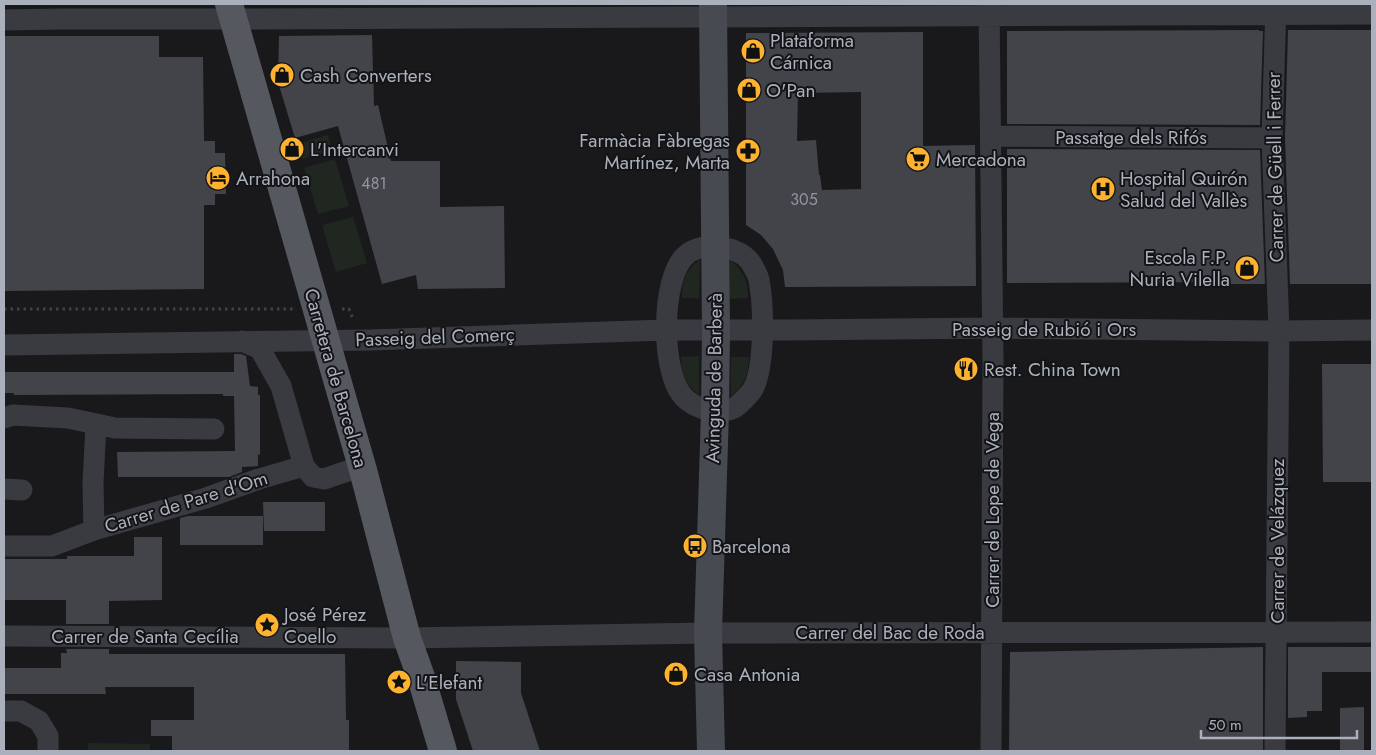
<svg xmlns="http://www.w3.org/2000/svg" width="1376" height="755" viewBox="0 0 1376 755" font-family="Jost,sans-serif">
  <rect width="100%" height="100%" fill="#19191c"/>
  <path fill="#1f2720" d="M328,135L332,151L302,159L297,144Z
    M335,159L349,206L318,214L304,168Z
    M353,217L367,263L336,272L322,225Z
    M700,259L699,298H682C682,280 686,270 700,259Z
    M730,260C744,271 748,281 748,298L730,299Z
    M699,356V395C685,385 681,373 681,357Z
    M731,357H749C749,374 744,386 731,396Z
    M88,743L150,744V751H88Z"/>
  <path fill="#434449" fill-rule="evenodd" d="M1259,30V31H1263L1260,125L1007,124V31Z
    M1288,30H1372V284H1290L1285,138Z
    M923,32V146L975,145L976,286L785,287L783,270L773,249L761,235L746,225V33ZM861,92V189L822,190L820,175H819L816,140L797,141L798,93Z
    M372,35L374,106L378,105L391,161H440V207L504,206L505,288L418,289L416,275L382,284L338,126L295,138L278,82L279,36Z
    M4,36H159V57H203L204,141H215V153H225L226,194H215V205H204V289L4,291Z
    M1007,149L1260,150L1265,284H1227V282L1007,283Z
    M234,354H241L246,356L250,386L258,387V395H260V455L258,454V466L242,467V472L229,477H118L117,452L235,451L234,396H223V394L14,395V393H4V372H234Z
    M1322,364H1372V482H1323Z
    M263,502H325V531H264Z
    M188,516H263V545H180V518Z
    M134,537H162V600L109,601V624H66V600H4V559H67V556H134Z
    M1263,647V751H1009L1010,652Z
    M1288,647H1372V672H1322V711H1307V717L1288,718Z
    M66,649H109V654H345L346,720H349V751H172V736H151V720H194V687H105L106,694H4V668H61V653H67Z
    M456,661L521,662V693L540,751H473L456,699Z
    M1364,707V751H1340V708Z"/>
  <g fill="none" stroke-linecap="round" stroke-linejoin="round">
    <path stroke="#404248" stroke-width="3" stroke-dasharray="2.5 4" stroke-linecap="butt" d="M4,309H293
      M342,309H349L353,319"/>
    <path stroke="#3a3b41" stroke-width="21" d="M989,4L993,362L991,751
      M4,20L61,19H233L1372,14
      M991,136L1272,138
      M715,246C728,248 743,251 751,263C754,268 758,275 759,280C764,306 765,367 753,389C751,393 738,406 734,408C730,410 720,412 715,411C704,411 689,404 682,395C661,370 661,281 684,257C692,248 703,247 715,246Z
      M242,341L260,349L281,386L304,466
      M4,345L370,340L666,330H789L993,328L1279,331L1372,330
      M4,418L13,415L68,418L115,428L214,429
      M4,489L22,490
      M94,530L93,483L96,424
      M4,546H52L94,530L206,498L259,479L304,466L313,477L324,479L362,466
      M4,636L407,638L708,633L1372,632
      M4,711H21L39,721L48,736V751
      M1275,751L1279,331L1272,138L1276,4"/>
    <path stroke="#484a51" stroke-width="28" d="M711,751L708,633L715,412L716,330L713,4"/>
    <path stroke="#565860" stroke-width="28" d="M229,4L363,470L407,638L421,677L443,751"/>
  </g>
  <defs>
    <symbol id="shop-disc" viewBox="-11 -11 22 22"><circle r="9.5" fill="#fdb330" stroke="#141417"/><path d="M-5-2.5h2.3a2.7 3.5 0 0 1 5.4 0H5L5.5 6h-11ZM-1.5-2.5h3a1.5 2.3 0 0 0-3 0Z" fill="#111"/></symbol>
    <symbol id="pharmacy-disc" viewBox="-11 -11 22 22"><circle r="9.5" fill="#fdb330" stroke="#141417"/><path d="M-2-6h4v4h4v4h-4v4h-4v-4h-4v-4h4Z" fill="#111"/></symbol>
    <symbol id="supermarket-disc" viewBox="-11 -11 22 22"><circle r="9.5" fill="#fdb330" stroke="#141417"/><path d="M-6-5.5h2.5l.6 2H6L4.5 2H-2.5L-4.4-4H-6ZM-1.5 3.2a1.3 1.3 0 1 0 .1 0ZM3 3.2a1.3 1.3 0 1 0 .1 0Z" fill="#111"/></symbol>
    <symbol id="hotel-disc" viewBox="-11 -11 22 22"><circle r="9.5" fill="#fdb330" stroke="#141417"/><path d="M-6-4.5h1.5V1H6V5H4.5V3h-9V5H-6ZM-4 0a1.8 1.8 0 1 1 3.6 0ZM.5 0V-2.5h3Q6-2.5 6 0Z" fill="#111"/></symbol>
    <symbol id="hospital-disc" viewBox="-11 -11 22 22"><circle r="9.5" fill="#fdb330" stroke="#141417"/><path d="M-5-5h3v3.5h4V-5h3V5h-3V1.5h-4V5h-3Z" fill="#111"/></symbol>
    <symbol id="restaurant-disc" viewBox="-11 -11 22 22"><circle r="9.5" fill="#fdb330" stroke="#141417"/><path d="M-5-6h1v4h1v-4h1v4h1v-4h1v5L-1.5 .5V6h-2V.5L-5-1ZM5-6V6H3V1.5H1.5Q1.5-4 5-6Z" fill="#111"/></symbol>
    <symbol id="bus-disc" viewBox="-11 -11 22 22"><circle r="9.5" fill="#fdb330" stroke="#141417"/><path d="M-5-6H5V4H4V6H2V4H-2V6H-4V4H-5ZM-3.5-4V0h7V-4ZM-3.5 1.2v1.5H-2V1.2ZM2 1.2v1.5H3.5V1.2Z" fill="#111"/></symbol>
    <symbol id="sight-disc" viewBox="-11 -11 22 22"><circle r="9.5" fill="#fdb330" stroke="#141417"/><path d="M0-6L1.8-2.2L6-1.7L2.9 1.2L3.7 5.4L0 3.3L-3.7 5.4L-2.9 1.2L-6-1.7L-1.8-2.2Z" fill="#111"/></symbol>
  </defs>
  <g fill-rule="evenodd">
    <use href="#shop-disc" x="739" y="37" width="28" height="28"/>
    <use href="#shop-disc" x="268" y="61" width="28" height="28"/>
    <use href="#shop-disc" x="735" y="76" width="28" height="28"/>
    <use href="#shop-disc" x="278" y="135" width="28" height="28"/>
    <use href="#pharmacy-disc" x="734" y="137" width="28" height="28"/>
    <use href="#supermarket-disc" x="904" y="145" width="28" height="28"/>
    <use href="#hotel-disc" x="204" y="164" width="28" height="28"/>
    <use href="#hospital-disc" x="1089" y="175" width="28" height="28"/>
    <use href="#shop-disc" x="1233" y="254" width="28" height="28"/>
    <use href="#restaurant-disc" x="952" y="355" width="28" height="28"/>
    <use href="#bus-disc" x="681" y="532" width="28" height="28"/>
    <use href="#sight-disc" x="253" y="611" width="28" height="28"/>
    <use href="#shop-disc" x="662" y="660" width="28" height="28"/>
    <use href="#sight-disc" x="385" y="668" width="28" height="28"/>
  </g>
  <g text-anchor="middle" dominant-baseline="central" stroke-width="4" stroke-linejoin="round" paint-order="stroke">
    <g font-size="16" fill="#91969f">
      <text x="374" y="183">481</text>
      <text x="804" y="199">305</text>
    </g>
    <g font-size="19" fill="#abb1bc" stroke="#141417" text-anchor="start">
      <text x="770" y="40">Plataforma<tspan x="770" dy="22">Cárnica</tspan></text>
      <text x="300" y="75">Cash Converters</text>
      <text x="766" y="90">O'Pan</text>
      <text x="730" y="140" text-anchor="end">Farmàcia Fàbregas<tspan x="730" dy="22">Martínez, Marta</tspan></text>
      <text x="310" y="149">L'Intercanvi</text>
      <text x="936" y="159">Mercadona</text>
      <text x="236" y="178">Arrahona</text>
      <text x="1120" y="178">Hospital Quirón<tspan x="1120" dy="22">Salud del Vallès</tspan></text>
      <text x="1230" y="257" text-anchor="end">Escola F.P.<tspan x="1230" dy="22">Nuria Vilella</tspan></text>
      <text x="984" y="369">Rest. China Town</text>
      <text x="712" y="546">Barcelona</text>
      <text x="284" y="614">José Pérez<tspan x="284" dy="22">Coello</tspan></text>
      <text x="694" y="674">Casa Antonia</text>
      <text x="416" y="682">L'Elefant</text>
    </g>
    <g font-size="19" fill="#abb1bc" stroke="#141417">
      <text x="1131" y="137">Passatge dels Rifós</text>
      <text transform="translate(1275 167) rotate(-91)">Carrer de Güell i Ferrer</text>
      <text x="1044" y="329">Passeig de Rubió i Ors</text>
      <text transform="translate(435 337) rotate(-2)">Passeig del Comerç</text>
      <text transform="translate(336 378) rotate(74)">Carretera de Barcelona</text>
      <text transform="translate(714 378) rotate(-89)">Avinguda de Barberà</text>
      <text transform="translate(186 502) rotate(-17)">Carrer de Pare d'Om</text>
      <text transform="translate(992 510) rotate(-90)">Carrer de Lope de Vega</text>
      <text transform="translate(1277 541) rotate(-90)">Carrer de Velázquez</text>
      <text x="890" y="632">Carrer del Bac de Roda</text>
      <text x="145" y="636">Carrer de Santa Cecília</text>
    </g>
  </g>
  <rect width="1376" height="755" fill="none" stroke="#abb1bc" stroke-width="10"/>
  <path d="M1201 730v8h156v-8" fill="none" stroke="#abb1bc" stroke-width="2.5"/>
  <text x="1208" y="730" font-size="15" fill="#abb1bc" stroke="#141417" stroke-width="4" paint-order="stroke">50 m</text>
</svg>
